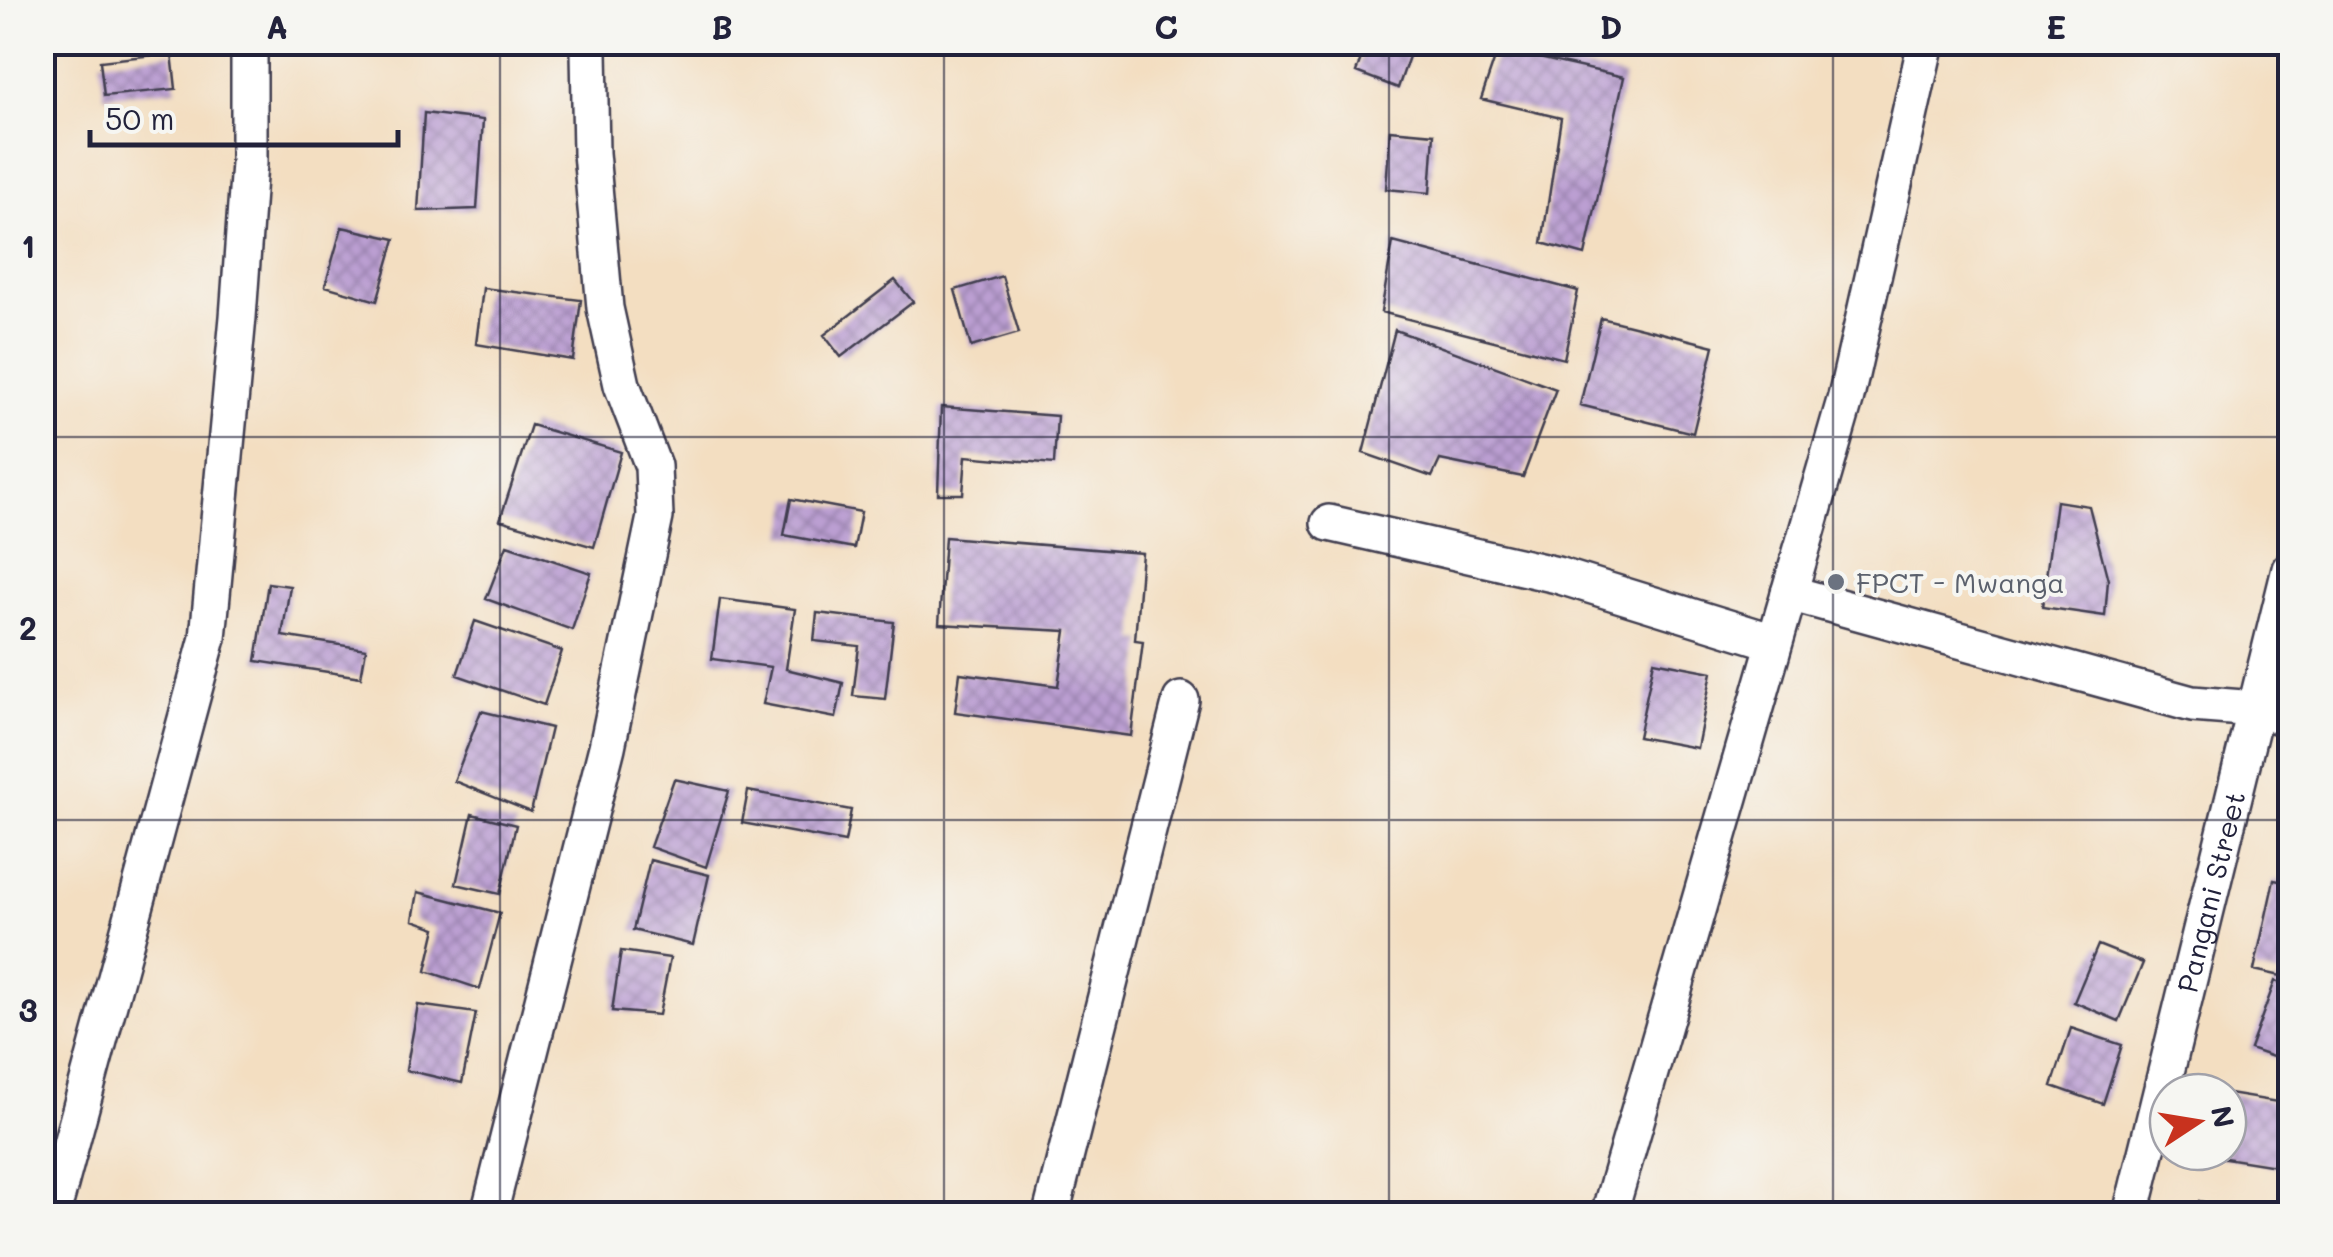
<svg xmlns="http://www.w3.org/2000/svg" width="2333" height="1257" viewBox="0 0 2333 1257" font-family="Mali,sans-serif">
  <defs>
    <pattern id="building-cross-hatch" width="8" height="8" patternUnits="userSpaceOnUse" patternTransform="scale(2.5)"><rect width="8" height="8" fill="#bb9fd2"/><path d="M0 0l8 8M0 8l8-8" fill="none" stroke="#9881ac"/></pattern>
  </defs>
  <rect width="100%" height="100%" fill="#f6f6f2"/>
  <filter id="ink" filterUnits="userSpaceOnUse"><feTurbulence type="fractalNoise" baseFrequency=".01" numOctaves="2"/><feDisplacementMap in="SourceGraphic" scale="20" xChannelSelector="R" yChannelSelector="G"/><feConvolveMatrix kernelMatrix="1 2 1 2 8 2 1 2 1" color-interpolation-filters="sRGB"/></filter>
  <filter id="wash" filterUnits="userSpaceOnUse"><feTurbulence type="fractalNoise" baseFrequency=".0048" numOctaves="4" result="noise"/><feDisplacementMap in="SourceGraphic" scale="40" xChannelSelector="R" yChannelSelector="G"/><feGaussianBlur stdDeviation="2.25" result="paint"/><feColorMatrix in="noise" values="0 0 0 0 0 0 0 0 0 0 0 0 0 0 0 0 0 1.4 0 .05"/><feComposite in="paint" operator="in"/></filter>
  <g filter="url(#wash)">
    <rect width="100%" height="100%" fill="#f3dec1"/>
    <g id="blocks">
      <path fill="url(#building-cross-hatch)" d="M1367,42H1414L1398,88L1356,72Z
        M1498,49L1624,77L1585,255L1542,243L1561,118L1481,99Z
        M172,53L176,89L104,96L100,61Z
        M424,113L483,120L477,209L418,211Z
        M1390,130L1434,134L1430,193L1386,189Z
        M46,166L54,204L42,206V167Z
        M342,227L395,239L377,301L325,286Z
        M1393,242L1578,291L1564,359L1381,312Z
        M1002,276L1019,333L971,347L955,290Z
        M895,280L913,302L841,357L824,335Z
        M483,288L581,300L573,360L476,344Z
        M1601,318L1714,346L1693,433L1580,405Z
        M1395,330L1556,389L1523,477L1440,460L1432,477L1363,453Z
        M941,407L1057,416L1054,464L966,456L963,494H938Z
        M531,425L621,452L594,547L500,520Z
        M791,499L861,512L854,548L784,535Z
        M2056,501L2089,506L2108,580L2105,616L2042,607Z
        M945,537L1142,553L1135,640L1143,641L1131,736L955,712L960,673L1058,686L1066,631L939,624Z
        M507,545L591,573L572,630L486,599Z
        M268,583L290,586L282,636L366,649L361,677L256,661Z
        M720,599L795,609L786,669L843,683L836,718L763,704L771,667L712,659Z
        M817,613L894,622L885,699L853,696L859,646L814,641Z
        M475,621L562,651L544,705L457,675Z
        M1654,661L1712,672L1697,748L1638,737Z
        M481,711L551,728L531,812L454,781Z
        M674,779L729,791L706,867L650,847Z
        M748,791L851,810L845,842L742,823Z
        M472,814L516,825L500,894L456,884Z
        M650,860L709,875L693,945L633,930Z
        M2274,880L2290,883V978L2254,970Z
        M418,892L500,913L480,989L426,971L436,928L413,920Z
        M2098,945L2143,963L2119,1021L2074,1002Z
        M621,951L670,958L659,1015L612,1011Z
        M2275,981L2290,986V1063L2250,1049Z
        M418,1005L476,1013L462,1083L406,1070Z
        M2071,1028L2122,1045L2103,1104L2052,1086Z
        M2229,1094L2290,1104V1195L2284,1193L2288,1168L2219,1157L2220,1152H2228Z
        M2199,1201L2250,1213V1214H2196Z"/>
    </g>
  </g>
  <g filter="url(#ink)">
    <use href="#blocks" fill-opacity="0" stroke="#413e4f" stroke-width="2.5"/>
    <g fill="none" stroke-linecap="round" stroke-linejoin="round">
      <defs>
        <g id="street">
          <path d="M1329,523L1557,575L1774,642"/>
          <path d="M1789,593L2192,704L2256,709L2290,719"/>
          <path d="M52,1214L208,638L238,317L249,163V42"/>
          <path d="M489,1214L607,747L655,517L653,466L622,385L605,308L591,153L589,51"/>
          <path d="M1051,1214L1181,700"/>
          <path d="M1609,1214L1846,397L1926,42"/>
          <path id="s1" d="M2131,1214L2290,569"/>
        </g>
      </defs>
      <use href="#street" stroke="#413e4f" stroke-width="40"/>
      <use href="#street" stroke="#fff" stroke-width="35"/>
    </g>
  </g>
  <path fill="none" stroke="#22223b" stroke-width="2.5" stroke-opacity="0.55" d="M500,42V1214M944,42V1214M1389,42V1214M1833,42V1214M42,437H2290M42,820H2290"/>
  <circle fill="#6b7280" stroke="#f6f6f2" stroke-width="4" cx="1836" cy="582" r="10"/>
  <g text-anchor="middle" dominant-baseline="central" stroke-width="8" stroke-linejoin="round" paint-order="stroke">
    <g font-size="28" fill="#5b616d" stroke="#f6f6f2" text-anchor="start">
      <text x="1856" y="582">FPCT - Mwanga</text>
    </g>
    <g font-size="28" fill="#22223b" stroke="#f6f6f2">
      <text stroke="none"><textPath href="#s1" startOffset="332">Pangani Street</textPath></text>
    </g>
  </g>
  <rect width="2333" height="1257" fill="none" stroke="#f6f6f2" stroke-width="110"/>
  <g transform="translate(2198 1122) rotate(78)"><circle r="48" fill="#f6f6f2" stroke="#a1a1a9" stroke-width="2.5"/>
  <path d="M0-8L18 38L0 25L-18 38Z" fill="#c8321e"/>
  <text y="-15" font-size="28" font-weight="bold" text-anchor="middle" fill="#22223b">N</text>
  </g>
  <path d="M90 130v15h308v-15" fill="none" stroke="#22223b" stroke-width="5"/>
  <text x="105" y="130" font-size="30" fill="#22223b" stroke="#f6f6f2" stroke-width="8" paint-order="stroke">50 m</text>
  <rect x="55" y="55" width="2223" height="1147" fill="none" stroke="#22223b" stroke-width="4"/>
  <g font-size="32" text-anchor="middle" font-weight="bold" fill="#22223b">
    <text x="277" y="39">A</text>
    <text x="722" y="39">B</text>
    <text x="1166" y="39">C</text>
    <text x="1611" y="39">D</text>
    <text x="2056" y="39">E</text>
    <text x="28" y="258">1</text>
    <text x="28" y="640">2</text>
    <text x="28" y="1022">3</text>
  </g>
</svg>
